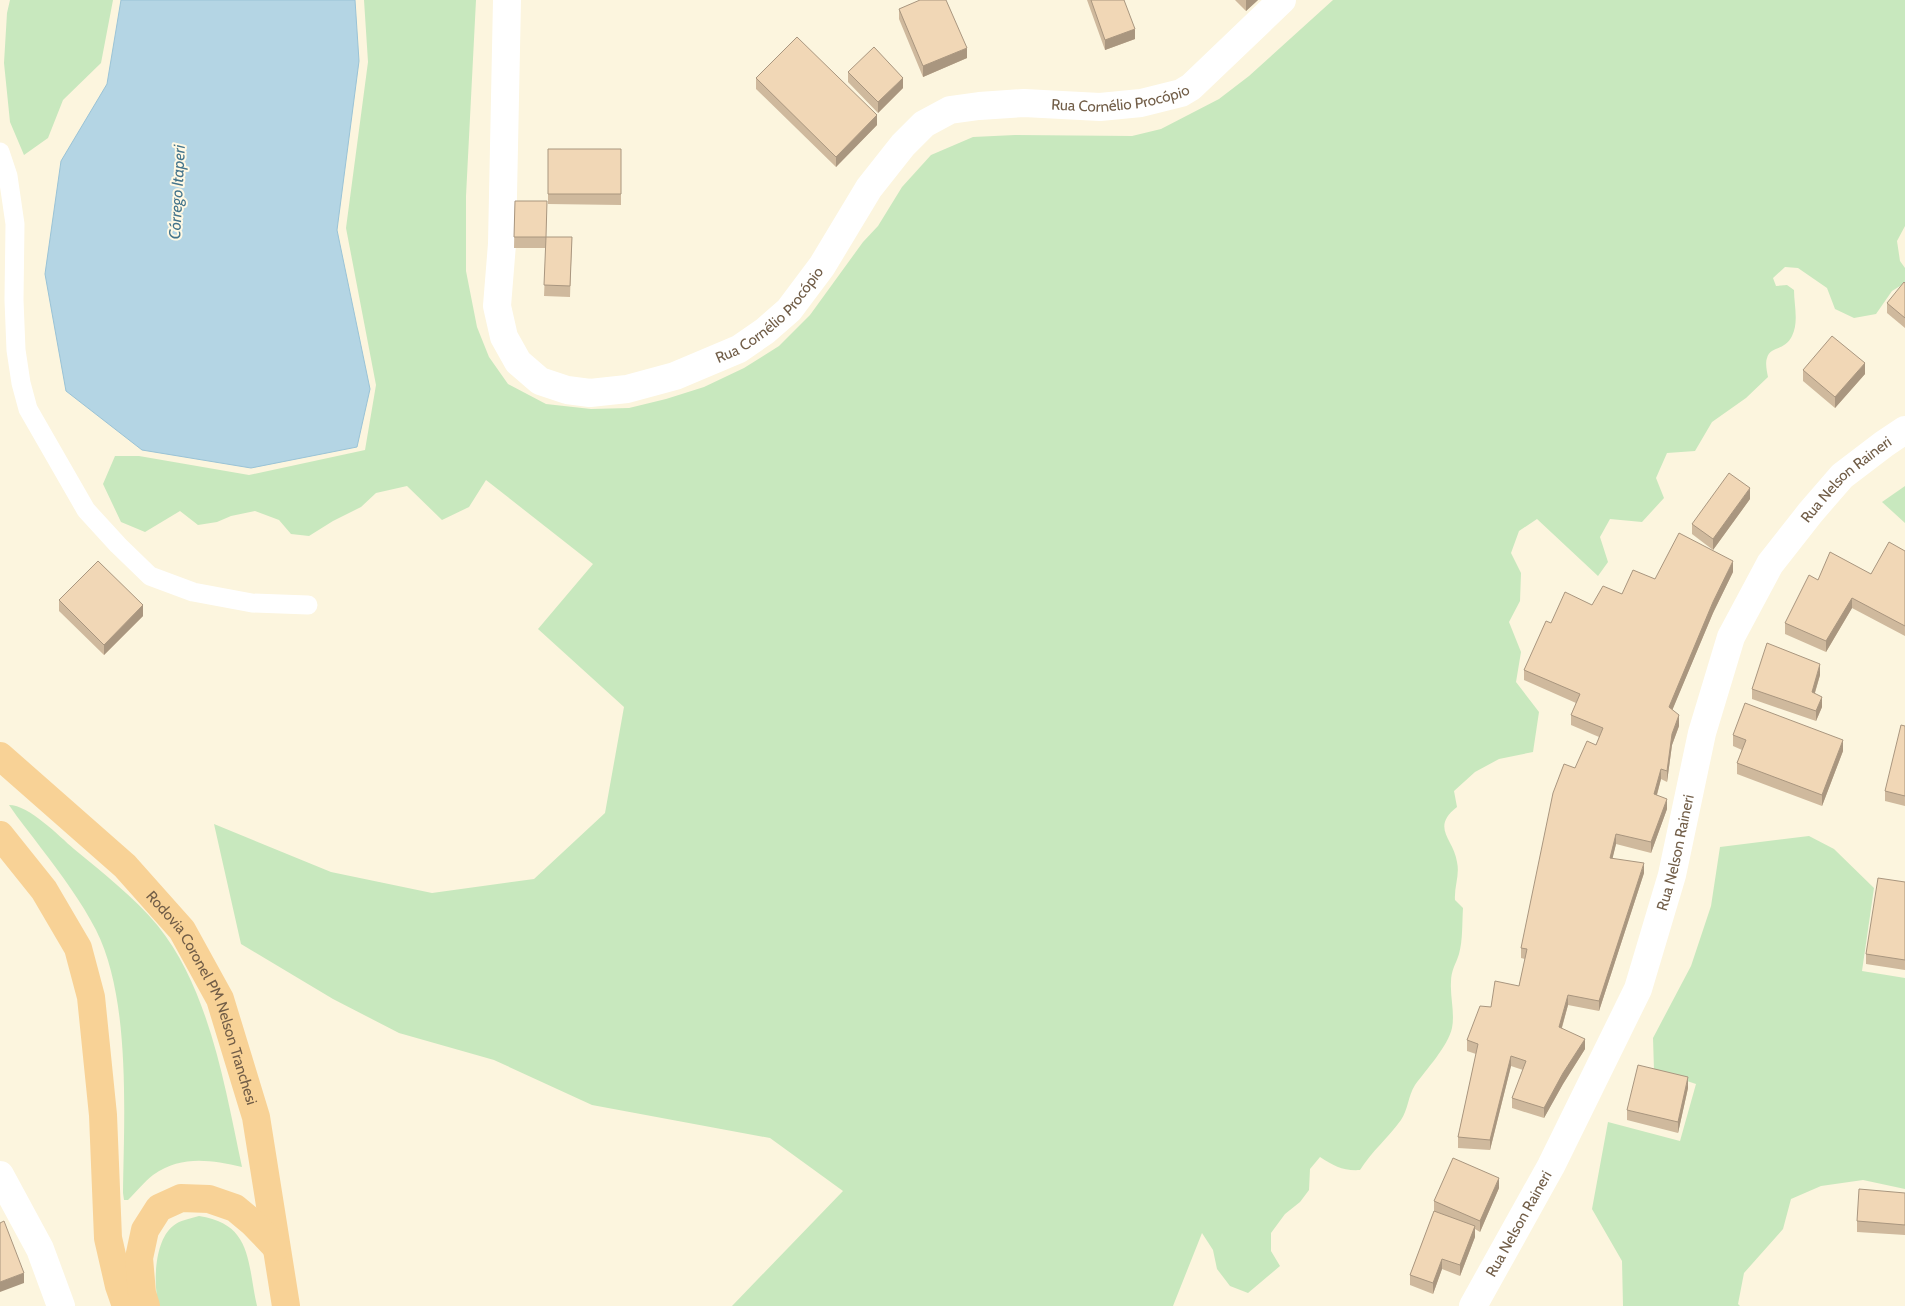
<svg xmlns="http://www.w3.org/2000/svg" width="1905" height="1306" viewBox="0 0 1905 1306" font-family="Cabin,sans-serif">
  <rect width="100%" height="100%" fill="#fcf5de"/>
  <path fill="#c8e8be" d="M10,0H113L101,63L63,100L48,138L24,155L10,122L4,63L7,13Z
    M364,0H476L466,196V271L477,327L489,357L508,384L546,404L591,409L629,408L666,399L704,387L744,368L779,346L810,315L863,242L878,226L902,187L931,155L973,137L1015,135L1132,136L1161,129L1219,99L1249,76L1333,0H1905V226L1897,241L1900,261L1905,268V283L1892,291L1876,314L1854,318L1835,309L1827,288L1798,268L1785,267L1773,278L1776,286L1787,285L1794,290C1794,305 1799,322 1792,336C1785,351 1770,346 1767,358C1765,363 1767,372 1768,377L1746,398L1712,422L1695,451L1667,453L1656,478L1664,498L1642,522L1610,519L1600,537L1608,562L1598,576L1537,519L1519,531L1511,553L1521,573L1520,601L1509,622L1521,652L1516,682L1539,712L1533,752L1499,759L1475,772L1454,791L1457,807C1430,828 1454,839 1457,862C1460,875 1454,887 1455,900L1463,908C1462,922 1463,940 1459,954C1456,964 1451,970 1451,982C1450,997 1455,1013 1452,1028C1448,1046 1426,1070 1415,1085C1408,1096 1408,1110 1401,1120C1388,1138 1372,1151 1360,1170C1343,1171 1334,1166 1320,1157L1310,1169L1309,1190L1300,1202L1285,1214L1271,1233V1251L1280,1266L1248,1293L1230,1286L1217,1269L1213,1250L1202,1233L1173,1306H732L843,1191L770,1138L592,1105L494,1060L399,1033L333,999L241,944L214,824L331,872L432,893L534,879L605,813L624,707L538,629L593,564L486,480L469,507L442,520L407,486L376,493L361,507L333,521L309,536L291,534L279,520L255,511L231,516L217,522L198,525L180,511L145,532L121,522L103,484L115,456H139L249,475L365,450L376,385L346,228L368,62Z
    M1905,486V523L1882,502Z
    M9,805C29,805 59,836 74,849C103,873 134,897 158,926C210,991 225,1088 242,1167C210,1160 182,1155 153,1175C144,1182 136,1192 128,1200H124L123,1193C124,1116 131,999 96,930C81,901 61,874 41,848C30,833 19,820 9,805Z
    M1809,836L1834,849L1874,888L1862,971L1905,978V1189L1863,1180L1821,1186L1791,1199L1783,1229L1744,1273L1738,1304L1740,1306H1623L1622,1261L1592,1209L1608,1122L1680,1141L1696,1084L1654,1070L1653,1038L1691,966L1711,906L1720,847Z
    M199,1216C253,1224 247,1263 257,1306H159C153,1285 154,1241 173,1226C180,1220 189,1219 199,1216Z"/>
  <path fill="#b4d5e4" stroke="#9ac3d6" d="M121,0H355L359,61L337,230L370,389L357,447L251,468L142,450L66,391L45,274L61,161L107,84Z"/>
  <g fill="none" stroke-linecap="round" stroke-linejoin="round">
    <path stroke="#fff" stroke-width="19" d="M0,152L8,176L15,224L14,300L16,350L21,383L28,409L86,510L118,545L150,576L193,592L252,603L308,605"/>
    <g stroke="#fff" stroke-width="28">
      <path id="s1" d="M507,0L502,244L497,306L504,337L518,362L540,381L567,390L590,393L627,389L675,376L739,349L765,331L789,310L822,266L869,188L903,145L924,124L950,110L979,106L1024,103L1100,107L1141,103L1181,93L1191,87L1282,0"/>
      <path d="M0,1175L40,1249L61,1306"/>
    </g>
    <path stroke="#fff" stroke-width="28" id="s2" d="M1473,1306L1551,1166L1638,989L1672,875L1702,733L1731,637L1770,564L1810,513L1842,476L1884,444L1905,430"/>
    <g stroke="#f8d296" stroke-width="28">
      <path id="s3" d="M0,756L125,866L182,930L220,999L256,1117L286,1306"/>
      <path d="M0,835L44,890L78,948L91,997L103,1115L108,1238L119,1286L126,1306"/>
      <path d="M146,1306L142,1293L139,1258L145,1230L159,1208L181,1198L209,1199L235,1208L253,1223L276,1247"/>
    </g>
  </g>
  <path fill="#cfb99d" d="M1087,0H1124L1135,39L1105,50Z
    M1235,0H1258L1246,11Z
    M899,9L967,58L923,77L899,19Z
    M848,72L903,88L878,113L848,82Z
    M756,78L877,125L836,167L756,89Z
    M548,149H621V205L548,204Z
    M515,201L546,237H572L570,297L544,296L546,248H514Z
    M1905,283V328L1887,313V303Z
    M1803,370L1865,374L1835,408L1803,381Z
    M1750,499L1713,550L1692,534V524Z
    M1905,551V636L1852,608L1826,652L1785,634V623L1818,580L1871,574Z
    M1733,572L1713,613L1672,710L1679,726L1672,745L1667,782L1661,779L1657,795L1667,809L1651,853L1616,844L1612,859L1644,873L1599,1011L1568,1005L1562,1028L1585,1049L1563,1084L1544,1118L1512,1108V1098L1523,1070L1511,1066L1490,1150L1458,1148V1137L1476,1054L1467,1051V1040L1491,1007L1519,986L1525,959L1521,958V948L1575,768L1596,745L1599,737L1571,725V715L1576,703L1524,680V670L1551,623L1592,605L1622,594L1655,579Z
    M59,600L143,616L104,655L59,611Z
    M1820,675L1815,693L1822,707L1816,721L1752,699V689Z
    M1905,726V806L1885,801V791Z
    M1733,735L1843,751L1822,806L1737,774V763L1742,750L1733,746Z
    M1905,882V970L1866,964V954Z
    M1688,1088L1678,1133L1627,1120V1110Z
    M1499,1188L1480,1232L1475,1229V1237L1460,1276L1442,1269L1433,1294L1410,1285V1275L1434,1211V1201Z
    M1905,1193V1235L1857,1232V1221Z"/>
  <path fill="#a9967f" d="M1246,0H1258L1246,11Z
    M1135,29V39L1105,50V40Z
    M967,48V58L923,77V66Z
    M903,78V88L878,113V102Z
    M877,115V125L836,167V157Z
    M1865,363V374L1835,408V397Z
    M1750,488V499L1713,550V539Z
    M1733,561V572L1713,613L1669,718V707L1713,602Z
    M1852,598V608L1826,652V641Z
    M143,605V616L104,655V645Z
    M1820,664V675L1812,702V692Z
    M1822,697V707L1816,721V711Z
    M1679,715V726L1672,745L1667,782V771L1672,734Z
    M1843,740V751L1822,806V795Z
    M1661,769V779L1654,805V794Z
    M1667,799V809L1651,853V842Z
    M1616,834V844L1610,869V858Z
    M1644,863V873L1599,1011V1001Z
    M1568,995V1005L1559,1037V1027Z
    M1585,1039V1049L1563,1084L1544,1118V1108L1563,1073Z
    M1511,1056V1066L1490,1150V1140Z
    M1688,1077V1088L1678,1133V1122Z
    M1499,1178V1188L1480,1232V1221Z
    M1475,1226V1237L1460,1276V1265Z
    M1442,1259V1269L1433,1294V1283Z
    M24,1273V1283L0,1292V1282Z"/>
  <path fill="#f1d7b6" stroke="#a9967f" d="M920,0H946L967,48L923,66L899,9Z
    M1091,0H1124L1135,29L1105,40Z
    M797,37L877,115L836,157L756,78Z
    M874,47L903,78L878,102L848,72Z
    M548,149H621V194H548Z
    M515,201H547L546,237H514Z
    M546,237H572L570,286L544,285Z
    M1904,282L1905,283V318L1887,303Z
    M1832,336L1865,363L1835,397L1803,370Z
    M1729,473L1750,488L1713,539L1692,524Z
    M1679,533L1733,561L1713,602L1669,707L1679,715L1672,734L1667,771L1661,769L1654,794L1667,799L1651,842L1616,834L1610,858L1644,863L1599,1001L1568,995L1559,1027L1585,1039L1563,1073L1544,1108L1512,1098L1526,1061L1511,1056L1490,1140L1458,1137L1478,1044L1467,1040L1480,1006L1491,1007L1495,981L1519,986L1527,949L1521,948L1553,793L1564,764L1575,768L1587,741L1596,745L1603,728L1571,715L1580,694L1524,670L1546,621L1551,623L1565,592L1592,605L1603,586L1622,594L1633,570L1655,579Z
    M1889,542L1905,551V626L1852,598L1826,641L1785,623L1809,575L1818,580L1830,552L1871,574Z
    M98,561L143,605L104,645L59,600Z
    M1767,643L1820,664L1812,692L1822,697L1816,711L1752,689Z
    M1745,703L1843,740L1822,795L1737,763L1746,740L1733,735Z
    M1901,725L1905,726V796L1885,791Z
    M1878,878L1905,882V960L1866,954Z
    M1638,1065L1688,1077L1678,1122L1627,1110Z
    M1453,1158L1499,1178L1480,1221L1434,1201Z
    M1859,1189L1905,1193V1225L1857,1221Z
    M1434,1211L1475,1226L1460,1265L1442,1259L1433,1283L1410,1275Z
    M4,1221L24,1273L0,1282V1223Z"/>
  <g text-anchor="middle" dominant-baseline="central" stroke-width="4" stroke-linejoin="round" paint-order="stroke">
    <g font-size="15" fill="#715d47" stroke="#fff9e4">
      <text stroke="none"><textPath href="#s1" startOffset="1099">Rua Cornélio Procópio</textPath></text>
      <text stroke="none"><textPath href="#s1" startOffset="649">Rua Cornélio Procópio</textPath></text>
      <text stroke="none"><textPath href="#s2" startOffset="919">Rua Nelson Raineri</textPath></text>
      <text stroke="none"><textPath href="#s2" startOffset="499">Rua Nelson Raineri</textPath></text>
      <text stroke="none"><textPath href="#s3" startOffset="322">Rodovia Coronel PM Nelson Tranchesi</textPath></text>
      <text stroke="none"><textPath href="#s2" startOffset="94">Rua Nelson Raineri</textPath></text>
    </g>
    <g font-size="16" font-style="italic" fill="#44748b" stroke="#fff9e4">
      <text transform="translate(177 192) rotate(-87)">Córrego Itaperi</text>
    </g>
  </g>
</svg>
